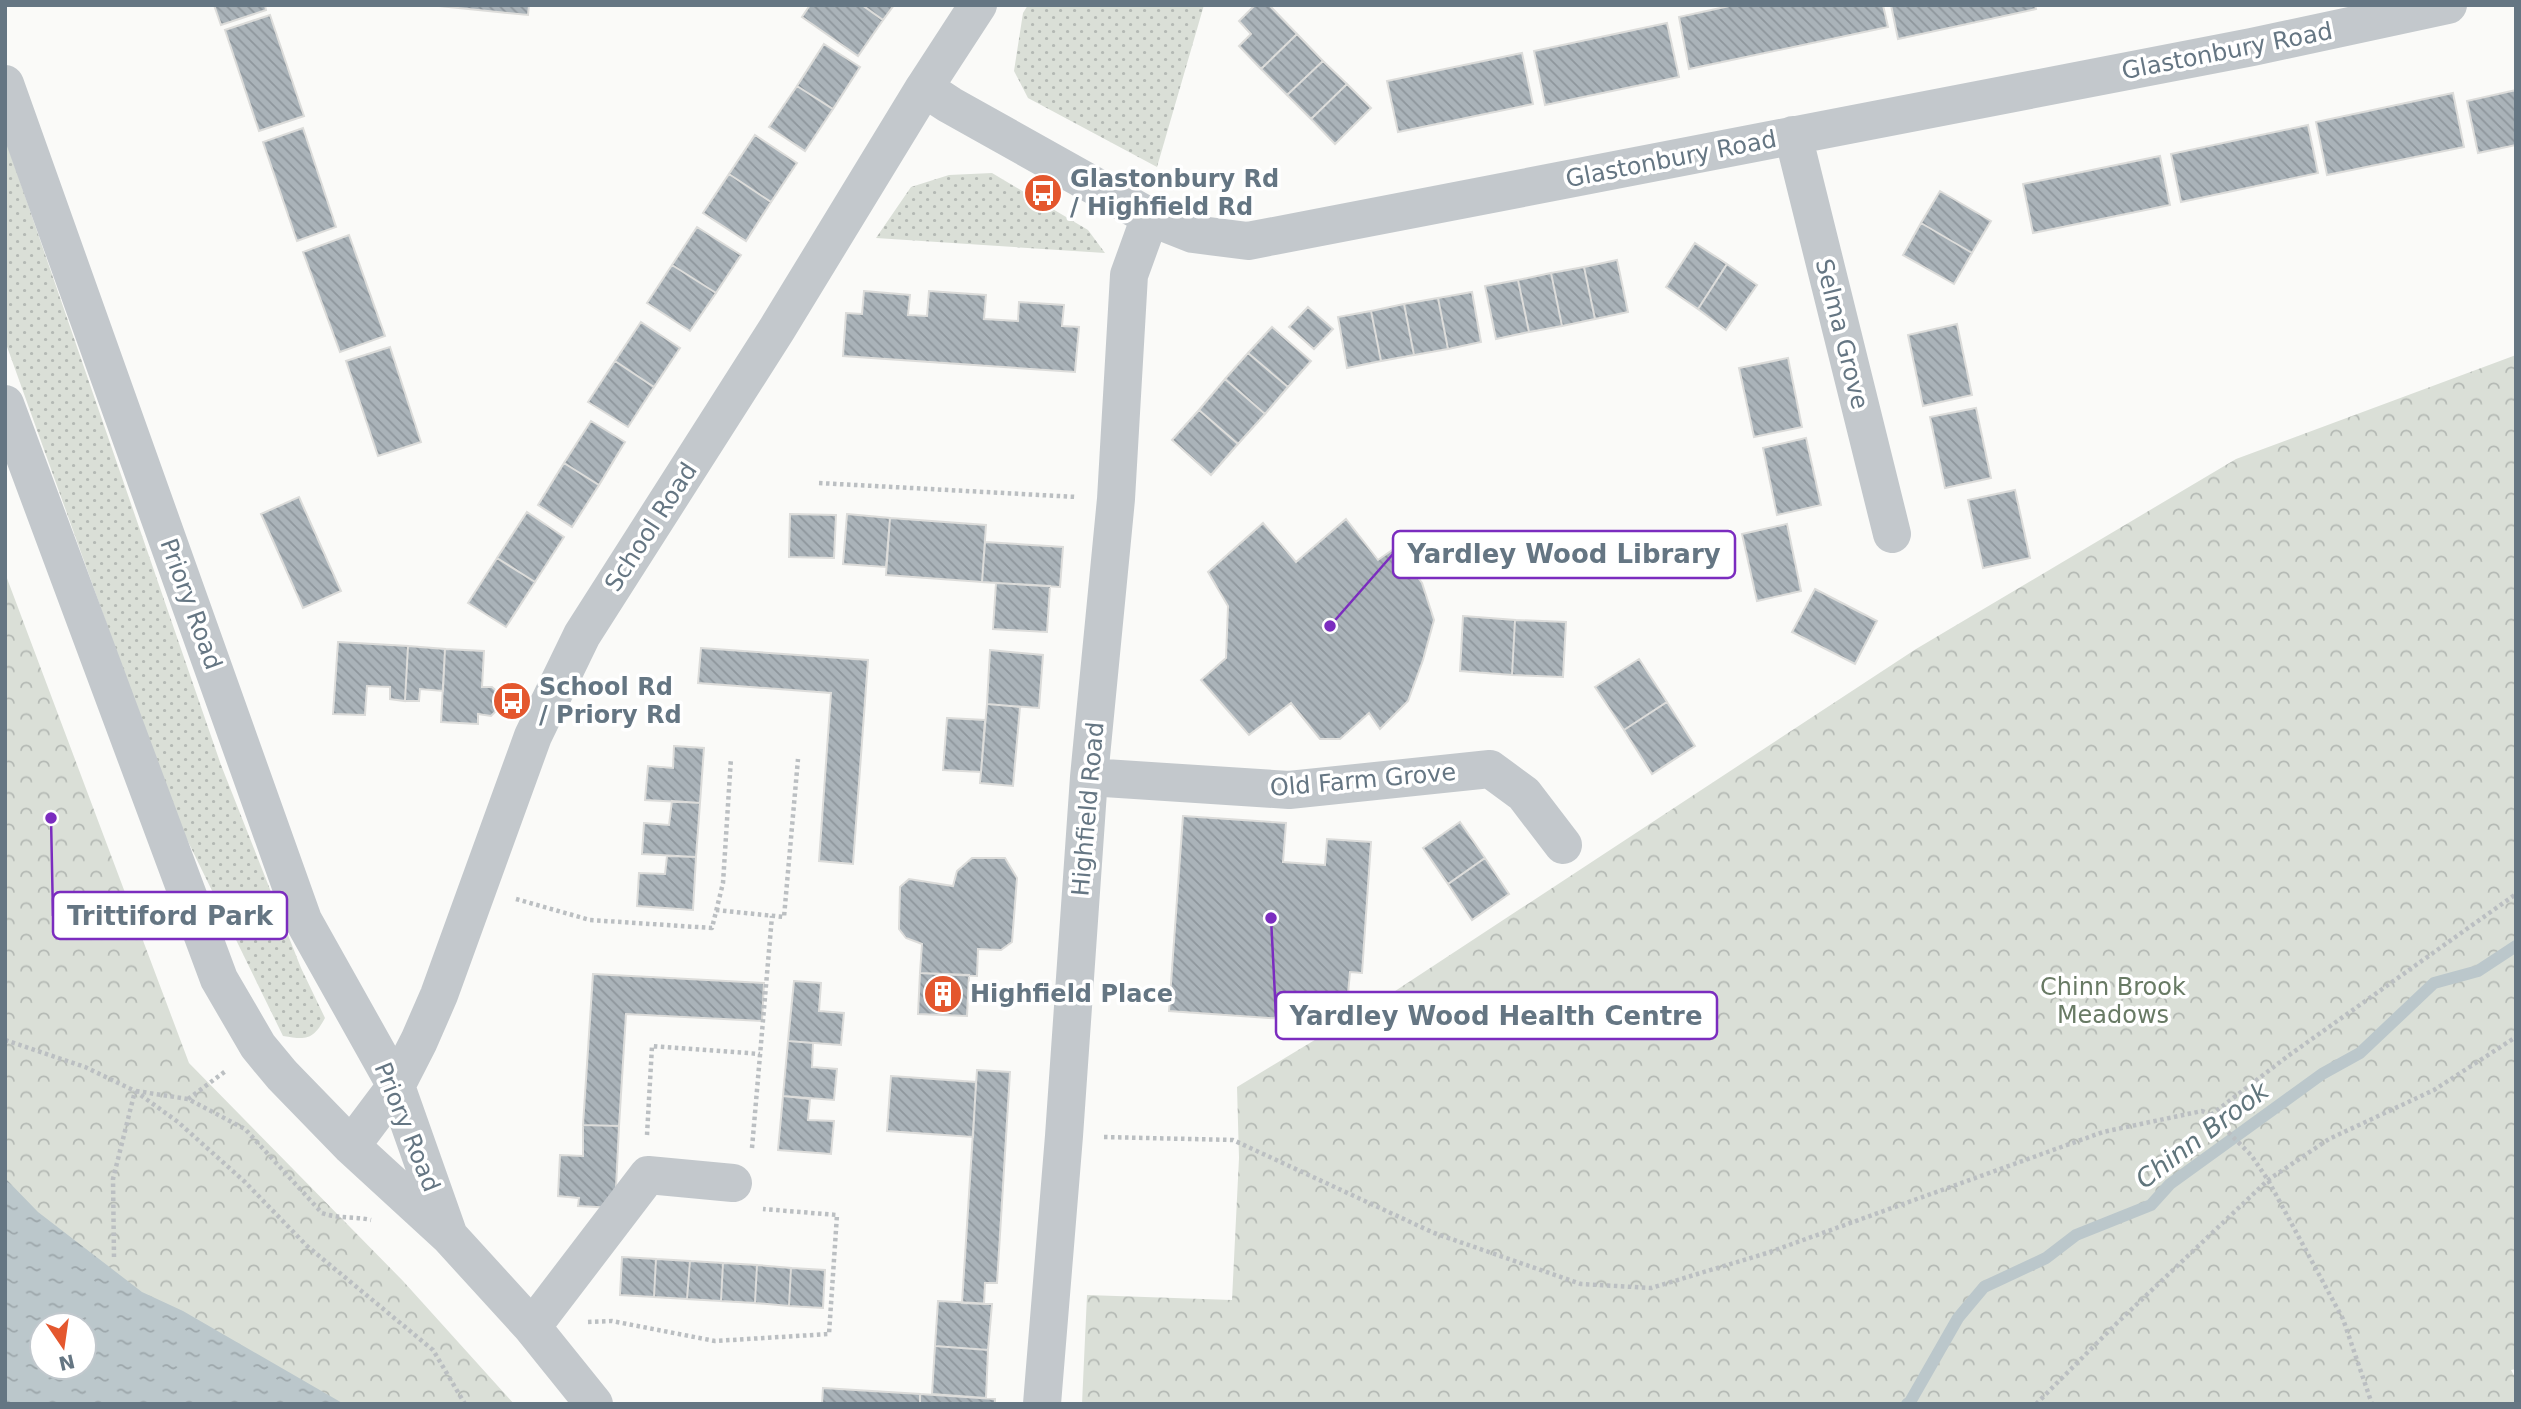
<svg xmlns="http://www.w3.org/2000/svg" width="2521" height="1409" viewBox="0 0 2521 1409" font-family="'DejaVu Sans',sans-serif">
  <defs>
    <pattern id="grass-dots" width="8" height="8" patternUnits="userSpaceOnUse" patternTransform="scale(1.75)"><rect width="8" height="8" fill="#dadfd7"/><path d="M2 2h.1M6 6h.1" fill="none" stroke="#b4b9b4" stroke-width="1.8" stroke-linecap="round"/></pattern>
    <pattern id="forest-crowns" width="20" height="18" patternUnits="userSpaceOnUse" patternTransform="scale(1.75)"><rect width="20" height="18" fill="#dadfd7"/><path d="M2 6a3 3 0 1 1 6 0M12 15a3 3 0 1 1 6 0" fill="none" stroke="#b4b9b4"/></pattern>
    <pattern id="water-ripples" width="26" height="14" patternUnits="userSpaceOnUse" patternTransform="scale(1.75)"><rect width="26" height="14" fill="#bbc7cb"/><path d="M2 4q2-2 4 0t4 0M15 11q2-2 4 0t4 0" fill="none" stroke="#9ca6aa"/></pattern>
    <pattern id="building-back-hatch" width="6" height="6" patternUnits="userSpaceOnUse" patternTransform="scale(1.75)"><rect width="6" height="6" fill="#aab3b9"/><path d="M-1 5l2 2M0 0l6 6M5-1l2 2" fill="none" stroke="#8e969c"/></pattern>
  </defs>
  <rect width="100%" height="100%" fill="#fafaf8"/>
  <path fill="url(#grass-dots)" d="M1028,5H1204L1157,167L1028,98L1014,71L1023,13Z
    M5,138L221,765L301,968L325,1018C313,1040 307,1040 283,1036L176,817L5,341Z
    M992,173L1088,230L1105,253L876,238L911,187L949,175Z"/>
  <path fill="url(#forest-crowns)" fill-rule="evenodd" d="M2516,355V1369L2511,1370L2516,1379V1404H1082L1087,1295L1232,1300L1239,1158L1237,1087L1386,997L1916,649L2236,459Z
    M5,573L189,1063L403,1281L514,1404H5ZM42,1325H84V1367H42Z"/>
  <path fill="url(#water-ripples)" fill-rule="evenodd" d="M5,1178L38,1212L142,1292L183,1311L344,1404H5ZM42,1325H84V1367H42Z"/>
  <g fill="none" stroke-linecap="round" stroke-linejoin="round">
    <path stroke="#bbc7cb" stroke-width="12" d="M1907,1404L1910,1402L1958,1318L1984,1287L2046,1258L2076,1235L2151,1205L2170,1184L2322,1074L2360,1053L2434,983L2478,971L2516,946"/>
  </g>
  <path fill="url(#building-back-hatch)" stroke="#dcdcda" stroke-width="2" d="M214,5H265L266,10L221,25Z
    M429,5H529L528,15Z
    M810,5H862L883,20L858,56L802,17Z
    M862,5H894L883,20Z
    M1255,5H1269L1297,34L1261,69L1239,46L1251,34L1239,21Z
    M1734,5H1883L1888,27L1689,69L1679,17Z
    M1891,5H2035L2036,9L1898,39Z
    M270,15L304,116L259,131L225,30Z
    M1667,23L1679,77L1545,105L1534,51Z
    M1297,34L1323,61L1287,95L1261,69Z
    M824,44L860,67L833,109L797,86Z
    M1522,53L1533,104L1398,132L1387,81Z
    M1323,61L1347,84L1311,119L1287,95Z
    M1347,84L1371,108L1335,144L1311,119Z
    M797,86L833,109L805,151L769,127Z
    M2516,90V145L2478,153L2467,101Z
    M2453,93L2464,147L2327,175L2316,122Z
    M2308,125L2318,173L2181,202L2171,154Z
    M303,128L336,227L297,241L263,142Z
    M755,135L797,163L771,202L729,174Z
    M2160,156L2170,205L2033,233L2023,184Z
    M729,174L771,202L746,241L703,213Z
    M1940,191L1991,221L1972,253L1921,223Z
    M1921,223L1972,253L1954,284L1903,255Z
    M697,227L741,255L716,293L672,265Z
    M349,235L385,336L340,352L303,252Z
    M1695,243L1727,264L1698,309L1666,287Z
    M1617,260L1628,312L1595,319L1584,267Z
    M1727,264L1757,285L1726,330L1698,309Z
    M672,265L716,293L690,331L647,303Z
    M1584,267L1595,319L1562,326L1551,273Z
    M1551,273L1562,326L1529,332L1518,280Z
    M1518,280L1529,332L1496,339L1485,286Z
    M864,291L910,295L908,315L927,316L929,291L986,295L984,319L1018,321L1019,302L1064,305L1062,326L1079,327L1075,372L843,356L846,313L862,314Z
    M1472,292L1481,342L1448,349L1438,298Z
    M1438,298L1448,349L1414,355L1404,304Z
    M1404,304L1414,355L1381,361L1371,311Z
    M1308,307L1333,329L1314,349L1289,327Z
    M1371,311L1381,361L1347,368L1338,317Z
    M641,322L680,348L654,387L615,361Z
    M1957,324L1972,395L1923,406L1908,335Z
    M1272,327L1311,361L1288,387L1248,353Z
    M390,347L421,442L378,456L346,361Z
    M1248,353L1288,387L1265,414L1225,379Z
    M1788,358L1802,427L1754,437L1739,368Z
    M615,361L654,387L628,427L588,402Z
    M1225,379L1265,414L1238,444L1199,410Z
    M1976,408L1991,478L1945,488L1930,417Z
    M1199,410L1238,444L1211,475L1172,440Z
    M591,421L625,442L599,485L564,463Z
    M1806,438L1821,505L1777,515L1763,448Z
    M564,463L599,485L572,527L538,505Z
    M2015,490L2030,558L1983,568L1968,500Z
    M299,497L341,591L303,608L261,514Z
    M527,512L564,537L535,582L497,558Z
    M790,514L836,515L834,558L789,557Z
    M847,514L890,518L886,567L843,564Z
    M890,518L986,525L982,582L886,575Z
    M1346,519L1378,560L1395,548L1422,583L1434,620L1423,660L1408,701L1380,729L1369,713L1340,739H1320L1291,703L1249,735L1201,680L1226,658L1228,606L1208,572L1263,523L1296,562Z
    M1787,524L1801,591L1757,601L1742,534Z
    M985,542L1063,547L1060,587L982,582Z
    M497,558L535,582L506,627L468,603Z
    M996,583L1050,586L1047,632L993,629Z
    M1815,589L1877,621L1855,664L1792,632Z
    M1463,616L1515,620L1512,675L1460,671Z
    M1515,620L1566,622L1563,677L1512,675Z
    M338,642L408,646L405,701L390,699V687L367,686L365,715L333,714Z
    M408,646L445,649L443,691L420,689L419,701H405Z
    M701,648L868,660L853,864L819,861L831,693L698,683Z
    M445,649L484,651L482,687H492L501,695L498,709L491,716L478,714V724L441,722Z
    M990,650L1043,655L1039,708L987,704Z
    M1639,659L1667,702L1624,730L1595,687Z
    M1667,702L1695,746L1652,774L1624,730Z
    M987,704L1020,707L1013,786L980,783Z
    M947,718L985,720L981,772L943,770Z
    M674,746L704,748L700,803L645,800L648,766L673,768Z
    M672,801L700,803L696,857L642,854L644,823L669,825Z
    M1183,816L1286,823L1283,862L1325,865L1327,839L1371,842L1362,973L1350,972L1347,1005L1328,1004L1327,1022L1169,1011Z
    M1460,822L1485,858L1448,884L1423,848Z
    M667,856L696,857L693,910L637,906L639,873L665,874Z
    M972,858H1005L1017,878L1012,942L1001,950L978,949L977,976L920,973L922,944L906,938L899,929L900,887L909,879L953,886L957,871Z
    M1485,858L1509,894L1472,920L1448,884Z
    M920,973L969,975L967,1016L918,1014Z
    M593,974L764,983L762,1021L626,1014L619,1126L583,1125Z
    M794,981L821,983L819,1011L844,1013L841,1045L788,1041Z
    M788,1041L813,1043L812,1067L837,1069L834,1100L783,1096Z
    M977,1070L1010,1072L997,1283H985L984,1304L962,1303Z
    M891,1076L976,1082L973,1137L887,1131Z
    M783,1096L810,1099L808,1120L834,1121L831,1154L778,1150Z
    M583,1125L619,1126L615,1208L578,1206L579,1198L558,1196L560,1155L583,1156Z
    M622,1257L656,1259L654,1297L620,1295Z
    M656,1259L690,1261L687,1299L654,1297Z
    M690,1261L723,1263L721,1301L687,1299Z
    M723,1263L757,1265L755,1303L721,1301Z
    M757,1265L791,1268L789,1306L755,1303Z
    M791,1268L825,1270L823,1308L789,1306Z
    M938,1301L992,1304L988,1350L935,1346Z
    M935,1346L988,1350L986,1398L932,1394Z
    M823,1388L920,1394V1404H822Z
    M920,1394L995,1399V1404H920Z"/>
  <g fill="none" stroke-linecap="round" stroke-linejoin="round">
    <path stroke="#bbbfc2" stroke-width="4.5" stroke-dasharray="3.5 3.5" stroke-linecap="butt" d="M819,483L1077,497
      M516,899L590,920L712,928L723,883L731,758
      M716,910L784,917L798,759
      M5,1040L85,1067L135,1091L178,1122L245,1182L307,1246L433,1350L465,1404
      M136,1091L188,1099L245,1129L322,1213C339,1219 354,1216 371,1220
      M188,1099L227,1070
      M2211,1115L2288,1056L2516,894
      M647,1135L652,1046L760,1054
      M1104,1137L1233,1140L1434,1233L1581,1284L1651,1288L1767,1253L2103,1132L2202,1111L2211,1115L2251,1155L2268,1180L2343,1319L2372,1404
      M752,1148L772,916
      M114,1257L113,1179L135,1091
      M588,1322L612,1321L715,1341L829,1334L837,1215L763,1209
      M2036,1404L2117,1323L2268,1180L2329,1139L2434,1090L2516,1037"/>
    <path stroke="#c3c8cc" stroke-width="38" d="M5,84L303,920L396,1086L449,1236
      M924,88L950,105L1150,217L1193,234L1248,241L2252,47L2448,5
      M1793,135L1892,534
      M5,404L219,979L258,1046L282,1075L351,1146L449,1236L532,1327L594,1404
      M1089,777L1289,790L1490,769L1524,794L1563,845
      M351,1146L396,1086L419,1041L439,995L533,736L582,635L777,329L924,88L978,5
      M532,1327L648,1175L733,1183
      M1042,1404L1064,1136L1089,777L1116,499L1129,275L1150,217"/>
  </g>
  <defs>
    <symbol id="bus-disc" viewBox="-11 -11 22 22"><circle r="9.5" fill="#e4572e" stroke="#fff"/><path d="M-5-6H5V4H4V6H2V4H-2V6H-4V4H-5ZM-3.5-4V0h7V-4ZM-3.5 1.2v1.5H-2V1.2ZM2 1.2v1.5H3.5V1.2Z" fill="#fff"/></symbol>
    <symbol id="building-disc" viewBox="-11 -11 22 22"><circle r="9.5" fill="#e4572e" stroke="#fff"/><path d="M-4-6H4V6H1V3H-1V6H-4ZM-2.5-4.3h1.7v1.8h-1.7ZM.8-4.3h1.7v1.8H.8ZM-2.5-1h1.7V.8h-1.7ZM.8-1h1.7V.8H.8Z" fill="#fff"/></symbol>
  </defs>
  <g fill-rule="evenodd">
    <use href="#bus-disc" x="1021" y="171" width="44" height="44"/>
    <use href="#bus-disc" x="490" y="679" width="44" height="44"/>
    <use href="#building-disc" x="921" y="972" width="44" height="44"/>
  </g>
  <g text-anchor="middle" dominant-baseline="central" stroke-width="7" stroke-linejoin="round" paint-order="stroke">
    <g font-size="24" fill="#657683" stroke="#fff">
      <text transform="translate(2227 51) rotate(-11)">Glastonbury Road</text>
      <text transform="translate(1671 159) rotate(-11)">Glastonbury Road</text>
      <text transform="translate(1842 334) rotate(76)">Selma Grove</text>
      <text transform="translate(651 527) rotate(-57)">School Road</text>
      <text transform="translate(191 604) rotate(70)">Priory Road</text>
      <text transform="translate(1363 780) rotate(-5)">Old Farm Grove</text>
      <text transform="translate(1088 809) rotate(-85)">Highfield Road</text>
      <text transform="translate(407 1127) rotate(68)">Priory Road</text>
    </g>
    <g font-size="24" font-weight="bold" fill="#657683" stroke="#fff" text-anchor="start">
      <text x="1070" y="179">Glastonbury Rd<tspan x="1070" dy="28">/ Highfield Rd</tspan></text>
      <text x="539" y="687">School Rd<tspan x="539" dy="28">/ Priory Rd</tspan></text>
      <text x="970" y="994">Highfield Place</text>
    </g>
    <g font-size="24" fill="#687a64" stroke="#fff">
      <text x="2113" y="987">Chinn Brook<tspan x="2113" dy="28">Meadows</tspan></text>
    </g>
    <g font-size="26" font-style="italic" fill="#60757c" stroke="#fff">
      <text transform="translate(2202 1135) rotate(-37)">Chinn Brook</text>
    </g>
  </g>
  <path fill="none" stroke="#7b2cbf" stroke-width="2.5" d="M1330 626L1393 554M51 818L53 916M1271 918L1276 1016"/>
  <g fill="#7b2cbf" stroke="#fff" stroke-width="2.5">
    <circle cx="1330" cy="626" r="7"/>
    <circle cx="51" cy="818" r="7"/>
    <circle cx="1271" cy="918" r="7"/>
  </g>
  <g fill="#fff" stroke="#7b2cbf" stroke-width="2.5">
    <rect x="1393" y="531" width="342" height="47" rx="7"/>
    <rect x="53" y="892" width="234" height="47" rx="7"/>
    <rect x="1276" y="992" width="441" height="47" rx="7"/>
  </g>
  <g font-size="26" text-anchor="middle" font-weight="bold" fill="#657683">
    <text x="1564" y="563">Yardley Wood Library</text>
    <text x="170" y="925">Trittiford Park</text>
    <text x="1496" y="1025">Yardley Wood Health Centre</text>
  </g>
  <rect width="2521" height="1409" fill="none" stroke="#657683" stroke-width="14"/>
  <g transform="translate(63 1346) rotate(167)"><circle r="33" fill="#ffffff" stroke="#c1c8cd" stroke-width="2"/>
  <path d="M0-5L12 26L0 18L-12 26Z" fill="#e4572e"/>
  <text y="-10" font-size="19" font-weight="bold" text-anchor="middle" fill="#657683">N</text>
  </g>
</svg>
